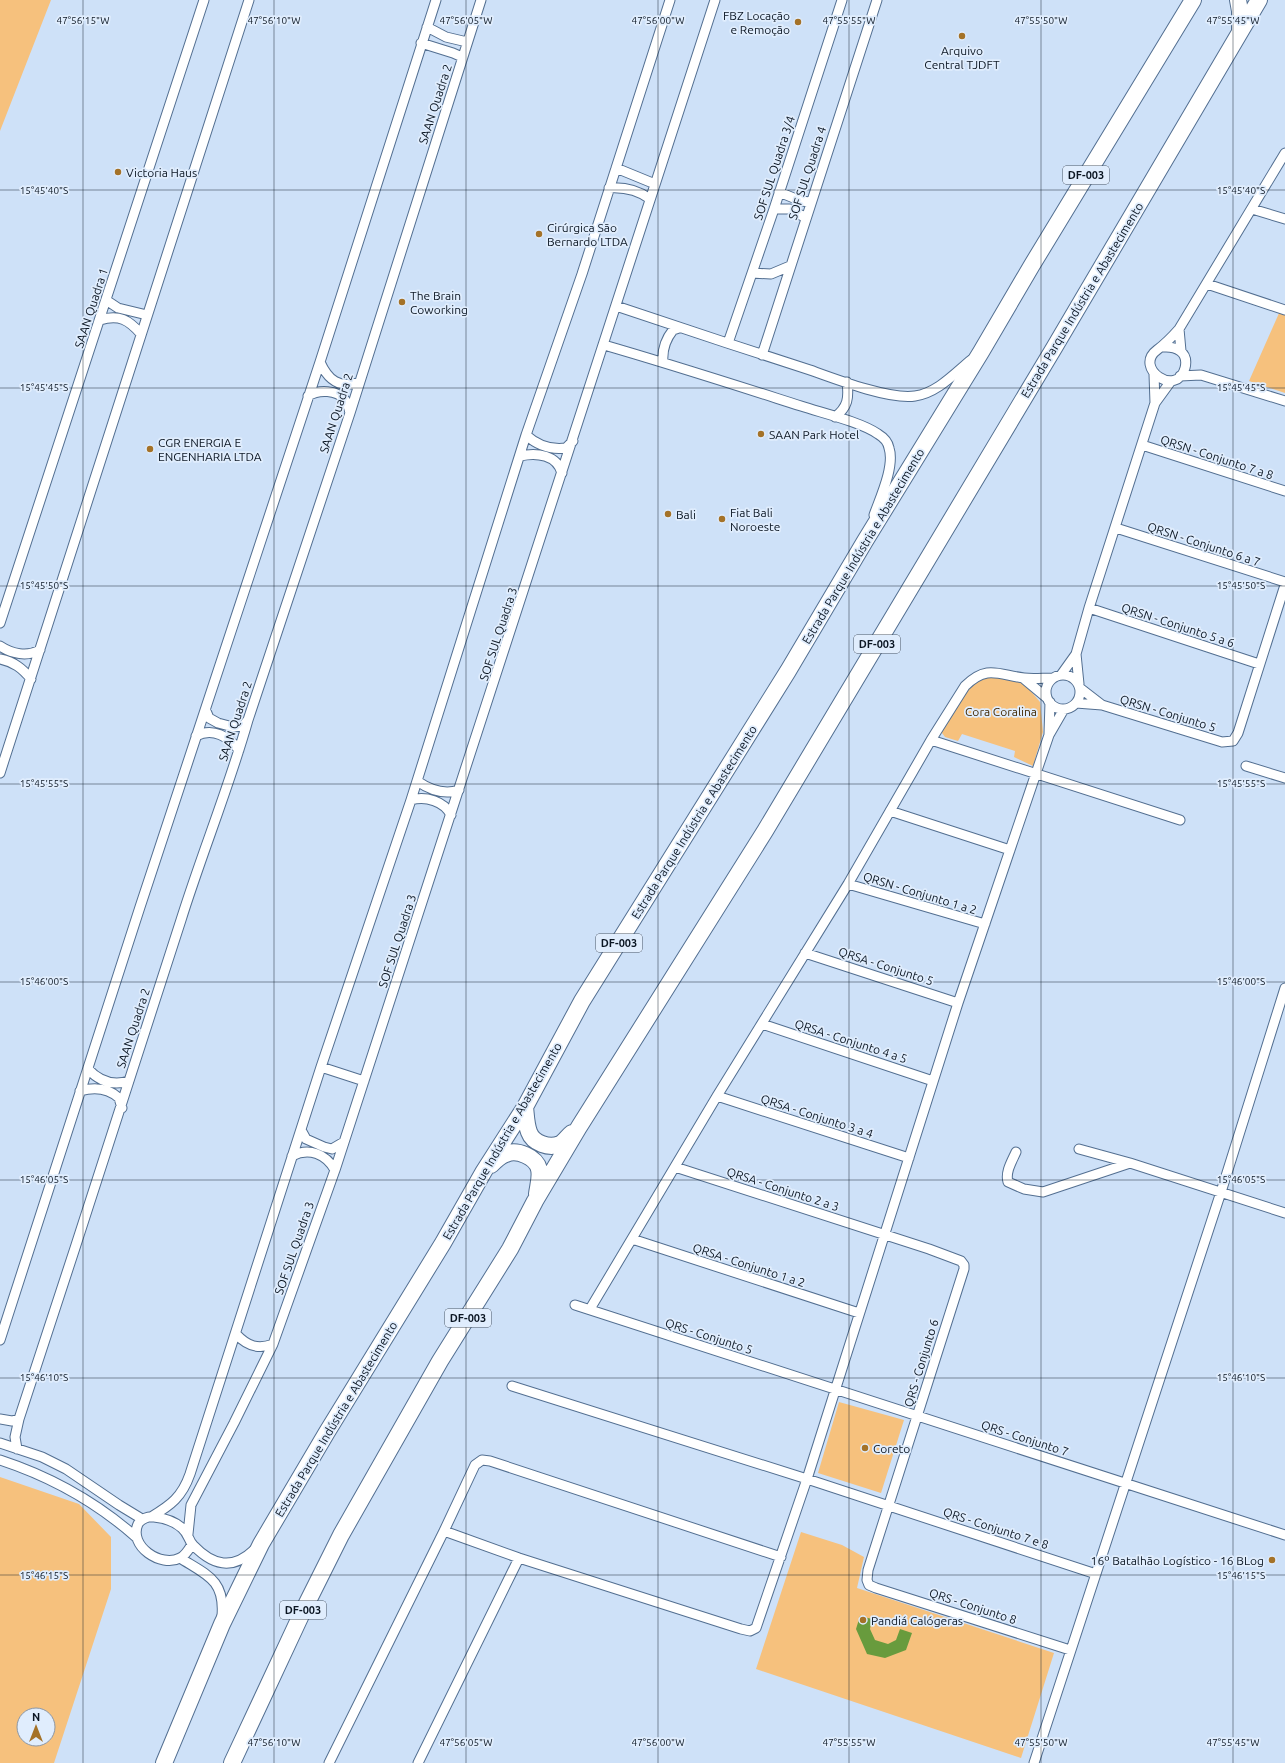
<svg xmlns="http://www.w3.org/2000/svg" width="1285" height="1763" viewBox="0 0 1285 1763" font-family="Ubuntu,sans-serif">
  <rect width="100%" height="100%" fill="#cee1f8"/>
  <path fill="#f6c17d" fill-rule="evenodd" d="M0,0H51L0,131Z
    M1280,311L1285,313V393L1249,381Z
    M990,676L1024,683L1040,702L1043,732L1033,766L1014,757L1015,751L962,734L958,741L945,737L942,733V729C955,707 965,684 990,676Z
    M839,1402L904,1420L881,1493L818,1473Z
    M0,1477L79,1504L111,1537V1589L54,1763H0ZM24,1715H48V1739H24Z
    M801,1532L842,1545L864,1557L857,1588L1054,1653L1021,1758L756,1669Z"/>
  <path fill="#689b3d" d="M860,1616L872,1619L870,1629L875,1640L888,1644L896,1640L900,1629L912,1633L906,1650L885,1658L867,1654L856,1629Z"/>
  <g fill="none" stroke-linecap="round" stroke-linejoin="round">
    <defs>
      <path id="street" d="M427,27L446,37L467,42
        M421,43L453,53L462,57
        M616,168L655,184
        M609,188C624,187 638,190 650,199
        M779,192L801,201L810,202
        M774,209H790L806,218
        M1252,209L1285,219
        M752,273L771,274L790,266
        M1207,284L1285,310
        M106,300L118,308L147,315
        M616,306C681,328 745,349 810,370C835,379 890,400 915,396C937,393 954,374 971,360
        M100,320C119,314 129,320 141,334
        M1179,329L1181,351
        M728,343L774,209L842,0
        M604,345C670,364 735,385 801,406C822,413 861,422 878,434C883,437 888,442 889,448C895,466 880,498 874,515
        M1163,347C1176,346 1189,352 1185,368C1177,398 1133,368 1157,350C1165,344 1172,337 1179,329L1285,153
        M762,355L877,0
        M320,362C328,380 339,389 359,382
        M663,362C662,350 665,340 673,330L679,328
        M1180,376L1201,375L1285,401
        M308,396C319,389 337,390 345,400C348,404 349,408 350,413
        M1155,403L1171,381
        M835,417C848,407 849,398 847,382
        M526,435C538,446 551,450 566,448L573,441
        M1142,445L1285,491
        M520,456C537,452 557,455 562,473
        M1116,528L1285,582
        M1089,608L1259,664
        M0,623L204,0
        M0,646C12,654 27,657 40,650
        M1076,654L1089,608L1155,403L1154,374
        M0,659C14,662 22,668 31,679
        M1046 692a17 17 0 1 1 34 0a17 17 0 1 1-34 0Z
        M1061,675L1076,654L1079,684
        M1023,678L1047,698
        M1080,688L1102,705
        M1076,703L1102,705L1222,742L1233,741L1238,733L1285,585
        M206,711L209,718L218,723L233,727L243,726L248,720
        M1049,734L1050,702
        M196,736C213,727 229,737 239,750
        M931,740L1180,820
        M1246,766L1285,778
        M0,773L249,0
        M417,781C430,790 444,795 459,790
        M411,800C426,796 444,801 451,815
        M890,811L1010,850
        M848,884L985,924
        M805,953L958,1003
        M762,1024L933,1081
        M321,1067L364,1081
        M88,1069C99,1081 113,1086 129,1081
        M80,1091C94,1087 108,1088 119,1098L122,1108
        M717,1096L909,1158
        M301,1130L306,1139L324,1147L332,1149L344,1142
        M1079,1149L1130,1163L1285,1213
        M1016,1152C1012,1161 1005,1172 1008,1182L1024,1189L1043,1192L1130,1163
        M292,1156C309,1147 326,1154 335,1170
        M675,1167L929,1249L961,1261L964,1265V1269L868,1570L867,1580L869,1585L876,1588L1070,1650
        M632,1239L859,1313
        M575,1305L1285,1535
        M590,1309L717,1096L848,884L931,740L965,686C987,664 999,675 1024,678C1033,679 1043,678 1053,678
        M236,1334C247,1346 258,1350 273,1344
        M0,1340L140,907L320,362L436,0
        M512,1386L807,1479L1096,1574
        M0,1419L12,1421L19,1419
        M0,1443L42,1457L66,1469L119,1505L142,1519
        M17,1449L15,1437L19,1419C74,1253 127,1086 181,920C202,853 229,787 248,720L350,413L481,0
        M0,1460C52,1477 95,1501 136,1537
        M151,1517C171,1505 182,1497 190,1474L321,1067L411,800L526,435L582,274L670,0
        M444,1531L519,1558L741,1629L750,1631L756,1628L807,1479L958,1003L1049,735L1064,709
        M188,1534L191,1505L234,1423L273,1344L335,1170L715,0
        M192,1544C189,1549 186,1555 180,1558C161,1568 128,1546 138,1524C141,1519 148,1516 154,1517C164,1518 174,1521 182,1528C189,1534 188,1540 193,1545C213,1566 233,1570 254,1550
        M180,1558C207,1575 225,1580 222,1616
        M329,1763L444,1531L475,1465L482,1460L490,1461L781,1557
        M418,1763L519,1558
        M1034,1763L1221,1192L1285,988"/>
      <path id="highway" d="M1238,0L1240,11V31
        M525,1107C526,1115 526,1124 529,1132C533,1143 549,1149 560,1144C564,1142 568,1136 572,1133
        M491,1165C495,1161 500,1156 506,1154C517,1149 536,1157 539,1169C541,1177 538,1186 537,1194
        M164,1763L222,1624L261,1544L327,1432L443,1243L484,1171L525,1107L582,1001L788,671L865,541L981,352L1032,265L1193,0
        M232,1763L302,1613L341,1535L440,1361L510,1249L535,1201L579,1127L765,831L1054,348L1259,0"/>
    </defs>
    <use href="#street" stroke="#536f91" stroke-width="11"/>
    <use href="#highway" stroke="#536f91" stroke-width="18"/>
    <use href="#street" stroke="#fff" stroke-width="9"/>
    <use href="#highway" stroke="#fff" stroke-width="16"/>
  </g>
  <path fill="none" stroke="#0b1623" stroke-width="1" stroke-opacity="0.45" d="M83,0V1763M274,0V1763M466,0V1763M658,0V1763M849,0V1763M1041,0V1763M1233,0V1763M0,190H1285M0,388H1285M0,586H1285M0,784H1285M0,982H1285M0,1180H1285M0,1378H1285M0,1575H1285"/>
  <g fill="#a47228" stroke="#e0edfd" stroke-width="1.5">
    <circle cx="798" cy="22" r="4"/>
    <circle cx="962" cy="36" r="4"/>
    <circle cx="118" cy="172" r="4"/>
    <circle cx="539" cy="234" r="4"/>
    <circle cx="402" cy="302" r="4"/>
    <circle cx="761" cy="434" r="4"/>
    <circle cx="150" cy="449" r="4"/>
    <circle cx="668" cy="514" r="4"/>
    <circle cx="722" cy="519" r="4"/>
    <circle cx="865" cy="1448" r="4"/>
    <circle cx="1272" cy="1560" r="4"/>
    <circle cx="863" cy="1620" r="4"/>
  </g>
  <g text-anchor="middle" dominant-baseline="central" stroke-width="3.5" stroke-linejoin="round" paint-order="stroke">
    <g fill="#e0edfd" stroke="#4b5664" stroke-width="1">
      <rect x="1063" y="166" width="46" height="18" rx="3"/>
      <rect x="854" y="635" width="46" height="18" rx="3"/>
      <rect x="596" y="934" width="46" height="18" rx="3"/>
      <rect x="445" y="1309" width="46" height="18" rx="3"/>
      <rect x="280" y="1601" width="46" height="18" rx="3"/>
    </g>
    <g font-size="11" font-weight="bold" fill="#0b1623">
      <text x="1086" y="175">DF-003</text>
      <text x="877" y="644">DF-003</text>
      <text x="619" y="943">DF-003</text>
      <text x="468" y="1318">DF-003</text>
      <text x="303" y="1610">DF-003</text>
    </g>
    <g font-size="12" fill="#0b1623" stroke="#e0edfd" text-anchor="start">
      <text x="790" y="15" text-anchor="end">FBZ Locação<tspan x="790" dy="14">e Remoção</tspan></text>
      <text x="962" y="50" text-anchor="middle">Arquivo<tspan x="962" dy="14">Central TJDFT</tspan></text>
      <text x="126" y="172">Victoria Haus</text>
      <text x="547" y="227">Cirúrgica São<tspan x="547" dy="14">Bernardo LTDA</tspan></text>
      <text x="410" y="295">The Brain<tspan x="410" dy="14">Coworking</tspan></text>
      <text x="769" y="434">SAAN Park Hotel</text>
      <text x="158" y="442">CGR ENERGIA E<tspan x="158" dy="14">ENGENHARIA LTDA</tspan></text>
      <text x="730" y="512">Fiat Bali<tspan x="730" dy="14">Noroeste</tspan></text>
      <text x="676" y="514">Bali</text>
      <text x="873" y="1448">Coreto</text>
      <text x="1264" y="1560" text-anchor="end">16º Batalhão Logístico - 16 BLog</text>
      <text x="871" y="1620">Pandiá Calógeras</text>
    </g>
    <g font-size="12" fill="#0b1623" stroke="#e0edfd">
      <text transform="translate(435 104) rotate(-72)">SAAN Quadra 2</text>
      <text transform="translate(774 168) rotate(-72)">SOF SUL Quadra 3/4</text>
      <text transform="translate(807 173) rotate(-72)">SOF SUL Quadra 4</text>
      <text transform="translate(1082 300) rotate(-59)">Estrada Parque Indústria e Abastecimento</text>
      <text transform="translate(91 308) rotate(-72)">SAAN Quadra 1</text>
      <text transform="translate(336 413) rotate(-72)">SAAN Quadra 2</text>
      <text transform="translate(1217 457) rotate(18)">QRSN - Conjunto 7 a 8</text>
      <text transform="translate(1204 544) rotate(18)">QRSN - Conjunto 6 a 7</text>
      <text transform="translate(863 546) rotate(-59)">Estrada Parque Indústria e Abastecimento</text>
      <text transform="translate(1178 625) rotate(18)">QRSN - Conjunto 5 a 6</text>
      <text transform="translate(498 634) rotate(-72)">SOF SUL Quadra 3</text>
      <text transform="translate(1168 713) rotate(17)">QRSN - Conjunto 5</text>
      <text transform="translate(235 721) rotate(-72)">SAAN Quadra 2</text>
      <text transform="translate(694 822) rotate(-58)">Estrada Parque Indústria e Abastecimento</text>
      <text transform="translate(920 893) rotate(17)">QRSN - Conjunto 1 a 2</text>
      <text transform="translate(397 941) rotate(-72)">SOF SUL Quadra 3</text>
      <text transform="translate(886 966) rotate(18)">QRSA - Conjunto 5</text>
      <text transform="translate(133 1028) rotate(-72)">SAAN Quadra 2</text>
      <text transform="translate(851 1041) rotate(18)">QRSA - Conjunto 4 a 5</text>
      <text transform="translate(817 1116) rotate(18)">QRSA - Conjunto 3 a 4</text>
      <text transform="translate(502 1141) rotate(-60)">Estrada Parque Indústria e Abastecimento</text>
      <text transform="translate(783 1189) rotate(18)">QRSA - Conjunto 2 a 3</text>
      <text transform="translate(294 1248) rotate(-71)">SOF SUL Quadra 3</text>
      <text transform="translate(749 1265) rotate(18)">QRSA - Conjunto 1 a 2</text>
      <text transform="translate(709 1336) rotate(18)">QRS - Conjunto 5</text>
      <text transform="translate(921 1363) rotate(-73)">QRS - Conjunto 6</text>
      <text transform="translate(336 1419) rotate(-59)">Estrada Parque Indústria e Abastecimento</text>
      <text transform="translate(1025 1438) rotate(18)">QRS - Conjunto 7</text>
      <text transform="translate(996 1528) rotate(18)">QRS - Conjunto 7 e 8</text>
      <text transform="translate(973 1606) rotate(18)">QRS - Conjunto 8</text>
    </g>
    <g font-size="12" fill="#422800" stroke="#e0edfd">
      <text x="1001" y="711">Cora Coralina</text>
    </g>
  </g>
  <g font-size="10" text-anchor="middle" fill="#0b1623" stroke="#e0edfd" stroke-width="3.5" stroke-linejoin="round" paint-order="stroke">
    <text x="83" y="24">47°56'15"W</text>
    <text x="274" y="24">47°56'10"W</text>
    <text x="466" y="24">47°56'05"W</text>
    <text x="658" y="24">47°56'00"W</text>
    <text x="849" y="24">47°55'55"W</text>
    <text x="1041" y="24">47°55'50"W</text>
    <text x="1233" y="24">47°55'45"W</text>
    <text x="44" y="194">15°45'40"S</text>
    <text x="1241" y="194">15°45'40"S</text>
    <text x="44" y="391">15°45'45"S</text>
    <text x="1241" y="391">15°45'45"S</text>
    <text x="44" y="589">15°45'50"S</text>
    <text x="1241" y="589">15°45'50"S</text>
    <text x="44" y="787">15°45'55"S</text>
    <text x="1241" y="787">15°45'55"S</text>
    <text x="44" y="985">15°46'00"S</text>
    <text x="1241" y="985">15°46'00"S</text>
    <text x="44" y="1183">15°46'05"S</text>
    <text x="1241" y="1183">15°46'05"S</text>
    <text x="44" y="1381">15°46'10"S</text>
    <text x="1241" y="1381">15°46'10"S</text>
    <text x="44" y="1579">15°46'15"S</text>
    <text x="1241" y="1579">15°46'15"S</text>
    <text x="274" y="1746">47°56'10"W</text>
    <text x="466" y="1746">47°56'05"W</text>
    <text x="658" y="1746">47°56'00"W</text>
    <text x="849" y="1746">47°55'55"W</text>
    <text x="1041" y="1746">47°55'50"W</text>
    <text x="1233" y="1746">47°55'45"W</text>
  </g>
  <g transform="translate(36 1727)"><circle r="19" fill="#e0edfd" stroke="#8b97a6"/>
  <path d="M0-3L7 15L0 10L-7 15Z" fill="#a47228"/>
  <text y="-6" font-size="11" font-weight="bold" text-anchor="middle" fill="#0b1623">N</text>
  </g>
</svg>
